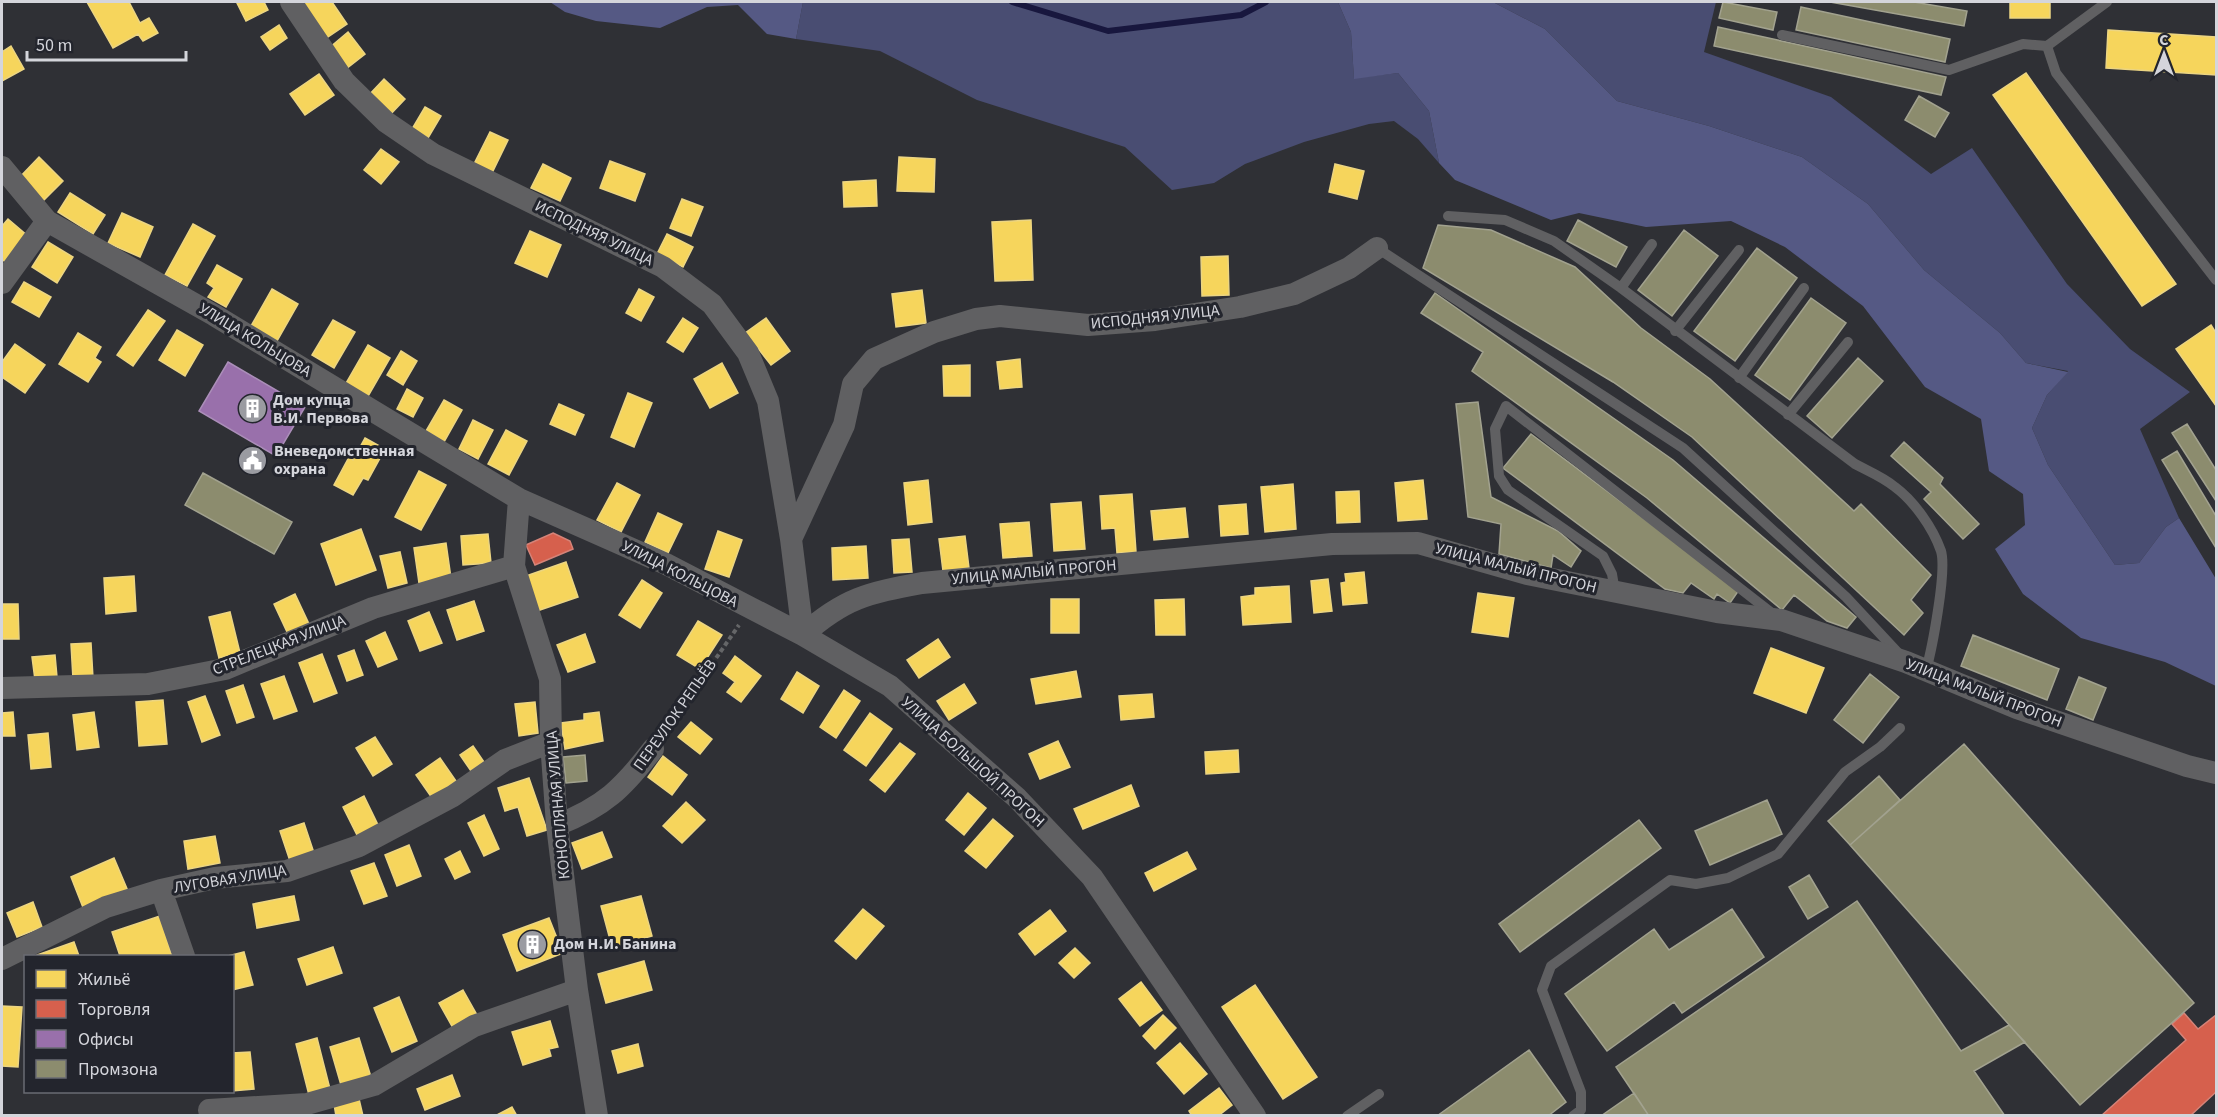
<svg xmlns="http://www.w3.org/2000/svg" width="2218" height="1117" viewBox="0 0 2218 1117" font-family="'Source Sans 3',sans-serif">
  <rect width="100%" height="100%" fill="#2f3035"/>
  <path fill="#494d72" d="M803,2H1338L1351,32L1354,78L1398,73L1429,111L1439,163L1418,139L1394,121L1369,124L1304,142L1245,164L1214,183L1172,190L1125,147L977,100L880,51L796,39Z
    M1493,2H1716L1704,52L1831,97L1931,174L1972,148L2067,284L2130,349L2190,392L2140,429L2179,518L2166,527L2139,563L2115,565L2048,465L2032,428L2047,395L2068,371L2026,363L2000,333L1924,270L1868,204L1802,157L1709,126L1617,101L1545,29Z"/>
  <path fill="#555984" d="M550,2H803L796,39L767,34L738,5L707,7L660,28L596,21L565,12Z
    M1338,2H1493L1545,29L1617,101L1709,126L1802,157L1868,204L1924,270L2000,333L2026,363L2068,372L2047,395L2032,428L2048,465L2115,565L2139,563L2166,527L2179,518L2216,579V686L2165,662L2081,638L2023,594L1995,549L2025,525L2023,494L1989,471L1981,419L1925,387L1863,306L1785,247L1731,221L1646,227L1579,213L1551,220L1455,180L1439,163L1429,111L1398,73L1354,79L1351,32Z"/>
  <path fill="#f6d55c" stroke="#ecd582" stroke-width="1.5" d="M87,2H129L140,23L149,18L158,33L143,41L138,34L113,48Z
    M239,2H264L268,10L246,21L237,3Z
    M300,2H332L347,24L325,39Z
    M2010,2H2050V18H2010Z
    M279,25L287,38L270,50L261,37Z
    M2108,30L2216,37V75L2106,68Z
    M348,32L365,54L346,69L329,48Z
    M11,46L24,69L2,81V52Z
    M2026,73L2176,284L2142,306L1993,95Z
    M319,74L334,95L305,115L290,94Z
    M384,79L405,99L389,116L368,96Z
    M425,107L441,116L428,138L412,129Z
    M490,132L508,140L492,173L474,164Z
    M381,149L399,162L381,184L364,170Z
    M39,157L63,181L43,201L19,178Z
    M899,157L935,159L934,192L897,191Z
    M610,161L645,174L635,201L600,188Z
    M543,164L571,178L560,201L531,188Z
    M1335,164L1364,171L1357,199L1329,192Z
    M876,180L877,206L844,207L843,182Z
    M70,193L105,215L93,234L58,212Z
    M682,199L703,207L691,236L670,228Z
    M122,213L153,227L140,257L108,243Z
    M8,219L28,236L5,262L2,259V226Z
    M1031,220L1033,280L995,281L992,222Z
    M193,224L215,236L187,286L165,275Z
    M530,231L561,245L547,277L515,263Z
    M667,234L693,247L683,267L657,254Z
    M48,242L73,257L57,283L32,267Z
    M1228,256L1229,295L1202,296L1201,257Z
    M217,265L242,279L226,307L208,297L214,288L207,283Z
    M24,282L51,297L39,317L12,302Z
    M272,289L298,304L277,341L251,326Z
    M639,289L654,297L641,321L626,313Z
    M922,290L926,323L896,327L892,294Z
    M148,310L165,321L133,366L117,355Z
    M683,318L698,328L683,352L667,342Z
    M766,318L790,351L771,365L757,347L741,336Z
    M333,320L355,332L334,368L312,355Z
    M2211,325L2216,333V406L2176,349Z
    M177,330L203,345L185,376L159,360Z
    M78,333L101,347L95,358L101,362L88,382L59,364Z
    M15,344L45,365L25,393L2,377V362Z
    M368,345L390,358L367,398L345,385Z
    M401,351L417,361L403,385L387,375Z
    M1020,359L1022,387L1000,389L997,362Z
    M722,363L738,393L710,408L694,379Z
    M970,365V396H944L943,366Z
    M407,389L423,398L413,417L397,409Z
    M628,393L652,403L634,447L611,437Z
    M444,400L462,410L444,442L426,431Z
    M559,404L584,415L575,435L550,424Z
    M473,420L493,430L478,459L459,449Z
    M506,430L527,441L509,475L488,464Z
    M365,438L385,449L368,480L363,478L353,495L334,485L349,457L353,460Z
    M419,471L446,485L421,530L395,517Z
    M928,480L932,522L908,525L904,483Z
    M1423,480L1427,519L1398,521L1395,483Z
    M617,483L640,495L621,532L597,520Z
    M1293,484L1296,529L1265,532L1261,487Z
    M1359,491L1360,522L1337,523L1336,492Z
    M1132,494L1136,552L1117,553L1115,528L1102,529L1100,496Z
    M1081,502L1085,549L1054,551L1051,504Z
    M1246,504L1248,534L1221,536L1219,506Z
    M1185,508L1188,537L1154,540L1151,511Z
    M658,513L682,524L668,553L645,542Z
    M1029,522L1032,556L1003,558L1000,524Z
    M361,529L376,570L336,585L321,544Z
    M718,531L742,540L729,577L705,569Z
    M488,534L491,563L463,565L461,536Z
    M965,536L969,568L943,571L939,539Z
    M909,539L912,572L894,573L892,540Z
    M446,543L451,578L419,583L414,548Z
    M866,546L868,578L833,580L832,548Z
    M400,552L407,583L388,588L380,556Z
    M566,562L578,597L537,611L526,576Z
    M1364,572L1367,603L1343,605L1341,583L1346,582L1345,574Z
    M134,576L136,611L106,614L104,578Z
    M1328,579L1332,611L1314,613L1311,581Z
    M642,580L662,593L640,628L619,615Z
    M1289,586L1291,622L1243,625L1241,597L1255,595V588Z
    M1478,593L1514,598L1508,637L1472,632Z
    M295,594L309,624L288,634L274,604Z
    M1051,599H1079V633H1051Z
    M1184,599L1185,635H1156L1155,600Z
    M474,601L484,631L457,640L447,610Z
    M2,604H18L19,639H2Z
    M230,612L240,653L219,658L209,617Z
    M429,612L442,643L420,651L408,621Z
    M698,621L722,635L700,669L677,655Z
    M385,632L397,659L378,667L366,641Z
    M585,634L595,662L568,672L557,645Z
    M938,639L950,657L919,678L907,660Z
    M91,643L93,678L73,679L71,644Z
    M1771,648L1824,668L1806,713L1754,693Z
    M354,650L363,675L347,681L338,656Z
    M322,654L337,693L314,702L299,663Z
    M55,655L57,677L35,680L32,657Z
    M735,656L761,676L741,702L727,692L735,682L723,673Z
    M1076,671L1081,697L1036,704L1031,679Z
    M797,672L819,686L803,713L781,699Z
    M284,676L297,711L274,719L261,684Z
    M964,684L976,703L949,720L937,701Z
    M243,685L254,717L237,723L226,691Z
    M844,690L860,701L836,738L820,727Z
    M1152,694L1154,717L1121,720L1119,696Z
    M205,696L220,735L202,742L188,702Z
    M163,700L167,744L139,746L136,702Z
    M535,702L538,733L519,736L515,704Z
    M13,712L15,736H2V713Z
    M94,712L99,747L77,750L73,715Z
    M599,712L603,741L565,749L561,723L584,720V714Z
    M870,713L892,729L866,766L844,750Z
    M691,722L712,739L700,754L678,737Z
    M48,733L51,767L31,769L28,735Z
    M375,737L392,764L373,776L356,748Z
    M1058,741L1070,767L1040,779L1029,754Z
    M900,743L915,754L885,792L870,780Z
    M473,746L484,762L471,771L460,755Z
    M1238,750L1239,772L1206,774L1205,752Z
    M663,756L687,775L672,795L648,777Z
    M440,758L456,781L432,798L416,775Z
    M529,778L547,830L527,836L518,807L505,811L498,788Z
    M1131,785L1139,806L1083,829L1074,809Z
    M968,793L986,808L964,835L946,820Z
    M364,796L379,827L358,837L343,807Z
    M686,802L705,820L682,843L663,826Z
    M484,815L499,849L484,856L468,823Z
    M993,819L1013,836L986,868L965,851Z
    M304,823L315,856L291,864L280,831Z
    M602,832L612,857L582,869L572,843Z
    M215,836L220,863L188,869L184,841Z
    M409,845L421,876L397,886L385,855Z
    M460,851L470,872L455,879L445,859Z
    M1187,852L1196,869L1154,891L1145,873Z
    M114,858L128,891L84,910L71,877Z
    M374,863L387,896L364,904L351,871Z
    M294,896L299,920L257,928L253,904Z
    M641,896L652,936L612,947L601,906Z
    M33,902L42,927L17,937L7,913Z
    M863,909L884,926L856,959L835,941Z
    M1050,910L1066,931L1035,955L1019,934Z
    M160,916L172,956H120L112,932Z
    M549,918L563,953L517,971L503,935Z
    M74,942L79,956H37V955Z
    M333,947L342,973L307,985L298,959Z
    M1075,948L1090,963L1074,978L1059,963Z
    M244,952L253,985L232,990V956H228Z
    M644,961L652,990L606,1003L598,974Z
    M1141,982L1162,1010L1140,1026L1119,999Z
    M1255,985L1317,1077L1283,1099L1222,1007Z
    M463,990L477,1015L453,1028L439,1003Z
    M399,997L417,1041L392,1052L374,1008Z
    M2,1006L22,1007L18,1067L2,1066Z
    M1163,1015L1176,1028L1155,1049L1143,1036Z
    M550,1021L558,1047L549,1049L551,1056L523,1065L512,1032Z
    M317,1038L330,1089L309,1095L296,1044Z
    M359,1038L371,1077L341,1085L330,1047Z
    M1180,1043L1207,1074L1184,1094L1157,1063Z
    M638,1044L643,1066L618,1073L612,1051Z
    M250,1052L254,1089L232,1091V1053Z
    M452,1075L460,1096L425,1110L417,1089Z
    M1219,1088L1232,1105L1218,1116H1192L1189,1111Z
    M359,1099L363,1116H336L334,1104Z
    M512,1107L517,1116H495Z"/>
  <path fill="#d6604d" stroke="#d58378" stroke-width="1.5" d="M553,533L570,541L573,549L535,565L526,545Z
    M2184,1013L2198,1029L2216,1015V1092L2190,1116H2101L2186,1040L2172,1024Z"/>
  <path fill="#9970ab" stroke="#ab8eb9" stroke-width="1.5" d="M228,362L305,407L276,456L199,411Z"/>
  <path fill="#8c8c6e" stroke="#a2a28f" stroke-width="1.5" d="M1723,2L1777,12L1773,30L1719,18Z
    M1830,2H1914L1967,11L1964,26Z
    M1801,7L1950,39L1945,62L1796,30Z
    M1718,27L1946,77L1941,95L1714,46Z
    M1919,96L1949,113L1935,137L1905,120Z
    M1578,220L1627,247L1616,267L1567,241Z
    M1438,225L1491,230L1575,267L1641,328L1710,379L1854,511L1861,504L1931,575L1911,600L1923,613L1904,635L1692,437L1613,382L1423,268Z
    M1684,230L1718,256L1672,316L1638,290Z
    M1757,248L1797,278L1735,361L1694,331Z
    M1435,293L1673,460L1856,617L1847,628L1827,621L1794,595L1782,610L1647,498L1472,371L1483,352L1421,313Z
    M1811,298L1846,323L1790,400L1755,375Z
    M1858,358L1883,381L1832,438L1807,416Z
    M1478,402L1491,497L1558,531L1581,551L1571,567L1553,555L1551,568L1499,554L1501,524L1468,517L1456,404Z
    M2187,424L2216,470V501L2172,433Z
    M1531,434L1739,590L1730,603L1717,594L1714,599L1691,583L1683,593L1665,589L1503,468Z
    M1904,442L1943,478L1940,484L1979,524L1963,539L1924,499L1931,492L1891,456Z
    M2177,451L2216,516V548L2162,460Z
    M203,473L292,522L274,554L185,505Z
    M1973,635L2059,669L2047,700L1961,666Z
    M1870,674L1899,697L1863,743L1834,720Z
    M2079,677L2106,688L2093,720L2066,709Z
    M1964,744L2194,1003L2080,1105L1850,845Z
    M585,755L587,781L566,783L563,757Z
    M1879,776L1900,800L1850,845L1828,821Z
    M1767,800L1782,834L1710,865L1695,831Z
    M1639,820L1661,848L1520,952L1499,924Z
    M1809,875L1828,907L1808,919L1789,887Z
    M1857,901L1961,1051L2009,1025L2025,1042L1974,1071L2005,1116H1649L1616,1067Z
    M1732,909L1764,957L1682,1013L1674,1002L1607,1051L1565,994L1654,929L1669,950Z
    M1529,1050L1566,1102L1548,1116H1437Z
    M1634,1093L1649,1116H1601Z"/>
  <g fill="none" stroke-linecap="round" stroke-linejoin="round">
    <path stroke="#18173e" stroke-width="6" d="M1012,2L1108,31L1241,15L1266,2"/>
    <path stroke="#656668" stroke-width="4" stroke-dasharray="4.5 3" stroke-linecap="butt" d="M665,732L739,625"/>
    <path stroke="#606062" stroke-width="10" d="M1782,35L1949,70L2023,44L2047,46L2056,73L2216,280
      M2047,46L2107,2
      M1448,216L1505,220L1554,241L1621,288L1855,464C1868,471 1883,477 1895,487C1914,501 1933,528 1941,551C1947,571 1932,649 1926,670
      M1377,248L1683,448L1846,597L1900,655
      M1621,288L1652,244
      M1675,331L1739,250
      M1739,378L1804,288
      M1788,415L1848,342
      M1615,592L1612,574L1603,556L1508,490L1499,476L1495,429L1506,406L1773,614
      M1347,1116L1379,1094
      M1573,1116L1581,1110V1092L1542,990L1551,966L1670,880L1696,884L1728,878L1778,854L1845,772L1880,747L1900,728"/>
    <path stroke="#606062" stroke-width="22" d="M291,2L344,81L386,122L433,154L663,267L712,304L748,353L768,401L791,539L803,635
      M2,167L47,221L214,315L519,499L666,564L803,635L890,686L1017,798L1092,877L1255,1116
      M2,283L47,221
      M519,499L514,566L550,679L551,742L557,825L577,990L597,1116
      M791,539L844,425L853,384L874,359L934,332L976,319L1000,316L1088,325L1155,320L1240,307L1294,294L1349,268L1377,248
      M803,635C844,598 868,593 922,583L1332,544L1418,543L1527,574L1717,612L1781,620L1906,662L2017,708L2187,766L2216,773
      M2,688L148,684L225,669L373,608L514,566
      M557,825C604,807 623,788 653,749
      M161,890L184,956
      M2,959L106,907L161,890L215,878L287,871L359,846L453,796L505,760L551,742
      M209,1110L307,1104L374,1085L474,1026L577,990"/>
  </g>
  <defs>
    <symbol id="building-disc" viewBox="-11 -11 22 22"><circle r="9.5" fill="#9a9ba1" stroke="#23252d"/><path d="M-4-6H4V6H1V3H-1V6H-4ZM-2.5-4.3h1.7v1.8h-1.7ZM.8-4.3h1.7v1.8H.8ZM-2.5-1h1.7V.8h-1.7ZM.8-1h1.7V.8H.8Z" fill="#fff"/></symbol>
    <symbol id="civic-disc" viewBox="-11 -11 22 22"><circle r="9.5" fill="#9a9ba1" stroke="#23252d"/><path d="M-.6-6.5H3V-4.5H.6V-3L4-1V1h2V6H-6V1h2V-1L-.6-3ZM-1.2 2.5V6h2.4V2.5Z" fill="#fff"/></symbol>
  </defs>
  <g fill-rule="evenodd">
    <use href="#building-disc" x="236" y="392" width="33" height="33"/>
    <use href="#civic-disc" x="236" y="444" width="33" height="33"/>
    <use href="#building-disc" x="516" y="928" width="33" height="33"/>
  </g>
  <g text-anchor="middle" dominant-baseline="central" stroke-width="6" stroke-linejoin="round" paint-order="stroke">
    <g font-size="16" fill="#d4d5db" stroke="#23252d">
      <text transform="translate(594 233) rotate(26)">ИСПОДНЯЯ УЛИЦА</text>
      <text transform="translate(1155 317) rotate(-6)">ИСПОДНЯЯ УЛИЦА</text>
      <text transform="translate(255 340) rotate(31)">УЛИЦА КОЛЬЦОВА</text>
      <text transform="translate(1516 568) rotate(14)">УЛИЦА МАЛЫЙ ПРОГОН</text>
      <text transform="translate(1034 572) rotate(-5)">УЛИЦА МАЛЫЙ ПРОГОН</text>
      <text transform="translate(680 574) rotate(27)">УЛИЦА КОЛЬЦОВА</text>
      <text transform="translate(279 645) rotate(-21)">СТРЕЛЕЦКАЯ УЛИЦА</text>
      <text transform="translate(1984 693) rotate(21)">УЛИЦА МАЛЫЙ ПРОГОН</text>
      <text transform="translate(675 715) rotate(-55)">ПЕРЕУЛОК РЕПЬЁВ</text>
      <text transform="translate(973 762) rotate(42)">УЛИЦА БОЛЬШОЙ ПРОГОН</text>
      <text transform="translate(558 805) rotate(-95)">КОНОПЛЯНАЯ УЛИЦА</text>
      <text transform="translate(230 879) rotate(-9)">ЛУГОВАЯ УЛИЦА</text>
    </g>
    <g font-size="16" font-weight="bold" fill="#d4d5db" stroke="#23252d" text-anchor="start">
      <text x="273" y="400">Дом купца<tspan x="273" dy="18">В.И. Первова</tspan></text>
      <text x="274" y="451">Вневедомственная<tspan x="274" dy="18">охрана</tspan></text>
      <text x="554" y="944">Дом Н.И. Банина</text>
    </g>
  </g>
  <rect width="2218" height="1117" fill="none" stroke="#d4d5db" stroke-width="6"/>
  <rect x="24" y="955" width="210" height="138" fill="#23252d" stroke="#6a6b73" stroke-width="1.5"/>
  <rect x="36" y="970" width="30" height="18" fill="#f6d55c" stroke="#6a6b73" stroke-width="1.5"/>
  <text x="78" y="985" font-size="18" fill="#d4d5db">Жильё</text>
  <rect x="36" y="1000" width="30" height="18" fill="#d6604d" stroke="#6a6b73" stroke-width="1.5"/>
  <text x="78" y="1015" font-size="18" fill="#d4d5db">Торговля</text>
  <rect x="36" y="1030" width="30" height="18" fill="#9970ab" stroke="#6a6b73" stroke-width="1.5"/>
  <text x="78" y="1045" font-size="18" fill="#d4d5db">Офисы</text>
  <rect x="36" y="1060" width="30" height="18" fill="#8c8c6e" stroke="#6a6b73" stroke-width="1.5"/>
  <text x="78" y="1075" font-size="18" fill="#d4d5db">Промзона</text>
  <g transform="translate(2164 54)" stroke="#23252d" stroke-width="4.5" paint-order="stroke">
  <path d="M0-4.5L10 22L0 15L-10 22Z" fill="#d4d5db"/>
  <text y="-9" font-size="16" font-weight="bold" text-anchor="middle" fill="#d4d5db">С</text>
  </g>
  <path d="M27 51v9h159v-9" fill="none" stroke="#d4d5db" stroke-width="3"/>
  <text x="36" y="51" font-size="18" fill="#d4d5db" stroke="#23252d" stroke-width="4.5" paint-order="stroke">50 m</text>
</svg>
